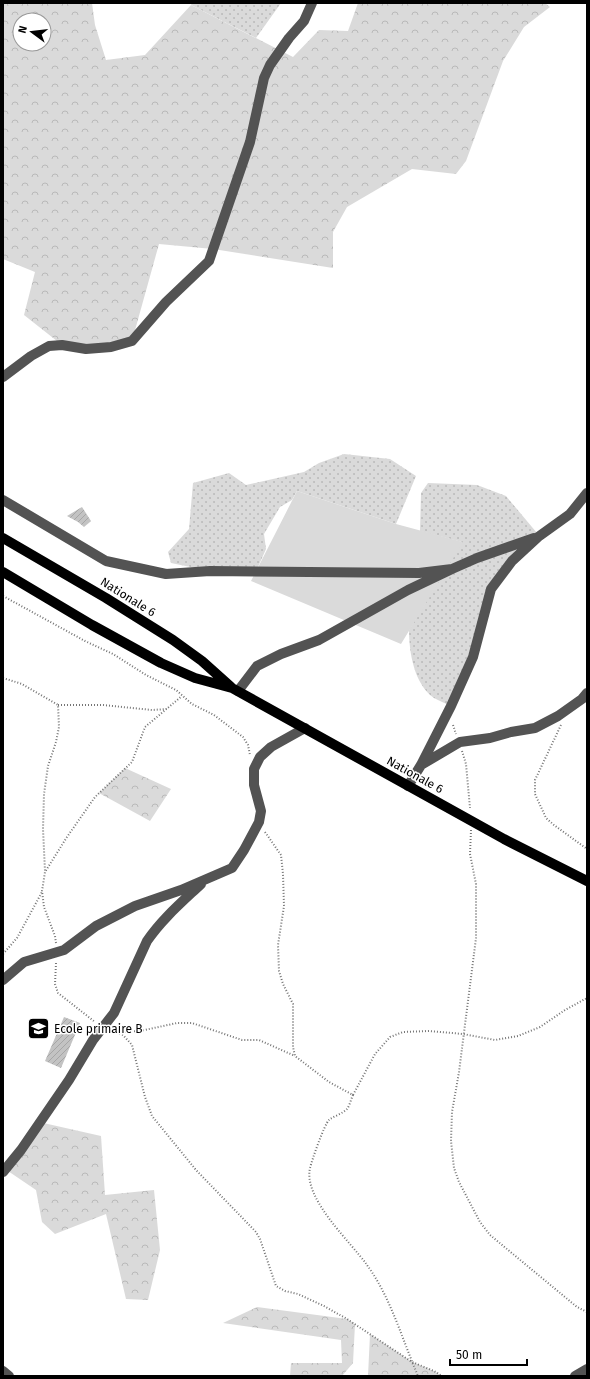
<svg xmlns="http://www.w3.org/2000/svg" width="590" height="1379" viewBox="0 0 590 1379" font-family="'Fira Sans',sans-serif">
  <defs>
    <pattern id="grass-dots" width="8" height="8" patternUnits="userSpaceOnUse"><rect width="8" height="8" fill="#dadada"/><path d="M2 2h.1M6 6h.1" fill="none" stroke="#b9b9b9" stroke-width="1.8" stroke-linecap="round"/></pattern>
    <pattern id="forest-crowns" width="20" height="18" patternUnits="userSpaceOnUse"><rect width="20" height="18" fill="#dadada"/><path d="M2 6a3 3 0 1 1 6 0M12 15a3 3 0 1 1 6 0" fill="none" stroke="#b9b9b9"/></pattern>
    <pattern id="building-hatch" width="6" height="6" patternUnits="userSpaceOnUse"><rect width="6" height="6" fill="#c3c3c3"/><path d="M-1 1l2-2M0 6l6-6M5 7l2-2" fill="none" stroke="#a6a6a6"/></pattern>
  </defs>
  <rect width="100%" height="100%" fill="#fff"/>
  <path fill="url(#grass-dots)" d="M192,3H281L256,38L191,5Z
    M344,454L390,459L416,476L396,524L297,491L292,500L280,507L264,534L266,549L258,567L210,571L171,563L168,552L189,529L193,483L229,473L246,485L304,472L319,463Z
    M428,483L477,485L506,496L537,533L491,589L451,706C445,703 439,701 434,698C414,684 409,652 409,630L462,542L420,531L421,493Z"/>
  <path fill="url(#forest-crowns)" fill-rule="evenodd" d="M3,3H92L95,25L106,60L145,55L191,5L293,57L319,30L348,31L358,3H545L550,7L524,27L503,61L466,161L456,174L412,169L347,207L333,232V268L213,249L159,244L132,341L111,347L62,345L24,315L35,272L3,259ZM20,20H44V44H20Z
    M125,768L171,789L150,821L99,793Z
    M39,1122L101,1136L105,1195L154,1190L160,1250L148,1300L126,1299L106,1214L55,1234L42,1222L36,1190L5,1169Z
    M257,1307L347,1319L355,1324L353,1363L342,1376H290L291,1363H342L341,1340L223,1323Z
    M370,1334L412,1362L434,1371L442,1376H368Z"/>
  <path fill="#dadada" d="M297,491L396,524L463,542L401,644L251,581Z"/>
  <path fill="url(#building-hatch)" d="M82,507L91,521L84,527L78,522L67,516Z
    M64,1017L80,1023L61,1068L45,1061Z"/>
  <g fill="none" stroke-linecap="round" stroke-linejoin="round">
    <path stroke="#757575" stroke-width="2" stroke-dasharray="1 2" stroke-linecap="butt" d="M3,596L85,641L113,654L146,675L176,690L192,704L214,715L243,737L248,745L250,755
      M3,678L22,684L58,705L59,727L56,742L48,766L44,794L43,829L45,871
      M58,705H103L152,710L167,709
      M453,725L456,734
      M561,725L535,780V794L546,818L554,825L587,849
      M462,751L466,764L470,808
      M471,830L470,854L476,884V938L459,1072L452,1112L451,1141L454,1168L459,1182L480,1222L490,1235L577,1307L587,1312
      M265,832L281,855L283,874L284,906L278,945L279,971L283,984L293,1004V1047L295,1056L329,1082L353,1095L375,1054L390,1037L403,1032L429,1031L463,1034L495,1040L518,1036L540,1027L565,1010L587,998
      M56,943L55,936L44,907L42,891L45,872L67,837L95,797L132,762L145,727L182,696
      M3,954L17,938L42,892
      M56,963L55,984L58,993L95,1022
      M111,1030L123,1035L132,1045L145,1097L152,1116L196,1170L256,1232L260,1239L276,1286L285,1291L298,1294L324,1306L347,1319L412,1362L434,1371L442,1376
      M116,1032L140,1031L177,1023H192L242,1040H259L295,1056
      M353,1095C351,1099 350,1105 347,1109C342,1114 334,1116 329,1120C324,1125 312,1160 310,1168C303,1199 351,1242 367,1265C391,1298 402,1339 418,1376"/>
    <path stroke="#535353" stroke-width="10" d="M3,377L31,356L49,346L62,345L86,349L111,347L132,341L166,302L209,261L250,142L264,78L270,65L289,38L304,21L312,3
      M3,500L106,561L166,574L210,571L419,573L452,569
      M238,691L257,666L281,654L319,640L408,590L452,569L477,558L534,538
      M421,765L460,742L490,738L511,732L535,728L558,716L582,699L587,693
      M408,786L421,765L451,706L473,657L491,589L512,561L538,537L570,514L587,493
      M3,980L24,962L64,950L96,926L135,906L181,890L232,868L244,850L259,822L261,811L254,785V769L260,757L271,747L305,728
      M3,1172L21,1150L69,1080L93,1040L114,1013L147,941C162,919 182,902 201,884
      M3,1371L9,1376
      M575,1376L587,1369"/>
    <path stroke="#000" stroke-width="10" d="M3,538L106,598L173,640L202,661L231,687
      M3,572L92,625L161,663L195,678L232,688L504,839L587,881"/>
  </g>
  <defs>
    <symbol id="school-square" viewBox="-11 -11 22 22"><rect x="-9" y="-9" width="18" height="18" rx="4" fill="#000" stroke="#fff"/><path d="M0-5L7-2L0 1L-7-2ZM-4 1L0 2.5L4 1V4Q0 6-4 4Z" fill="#fff"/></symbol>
  </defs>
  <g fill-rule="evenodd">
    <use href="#school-square" x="26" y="1016" width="25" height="25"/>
  </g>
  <g text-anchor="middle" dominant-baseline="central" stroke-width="3" stroke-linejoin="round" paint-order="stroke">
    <g font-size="12" fill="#000" stroke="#fff">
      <text transform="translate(128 597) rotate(32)">Nationale 6</text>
      <text transform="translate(415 775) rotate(29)">Nationale 6</text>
    </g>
    <g font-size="12" fill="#000" stroke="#fff" text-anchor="start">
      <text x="54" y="1029">Ecole primaire B</text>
    </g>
  </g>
  <rect width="590" height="1379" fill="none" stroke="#000000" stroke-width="8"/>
  <g transform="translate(32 32) rotate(285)"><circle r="19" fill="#ffffff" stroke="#999999"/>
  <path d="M0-3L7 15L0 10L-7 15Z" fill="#000000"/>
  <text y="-6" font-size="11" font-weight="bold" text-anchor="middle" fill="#000000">N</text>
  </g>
  <path d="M450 1359v6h77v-6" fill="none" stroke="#000000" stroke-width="2"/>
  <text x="456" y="1359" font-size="12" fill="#000000" stroke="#ffffff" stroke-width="3" paint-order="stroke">50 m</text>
</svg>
